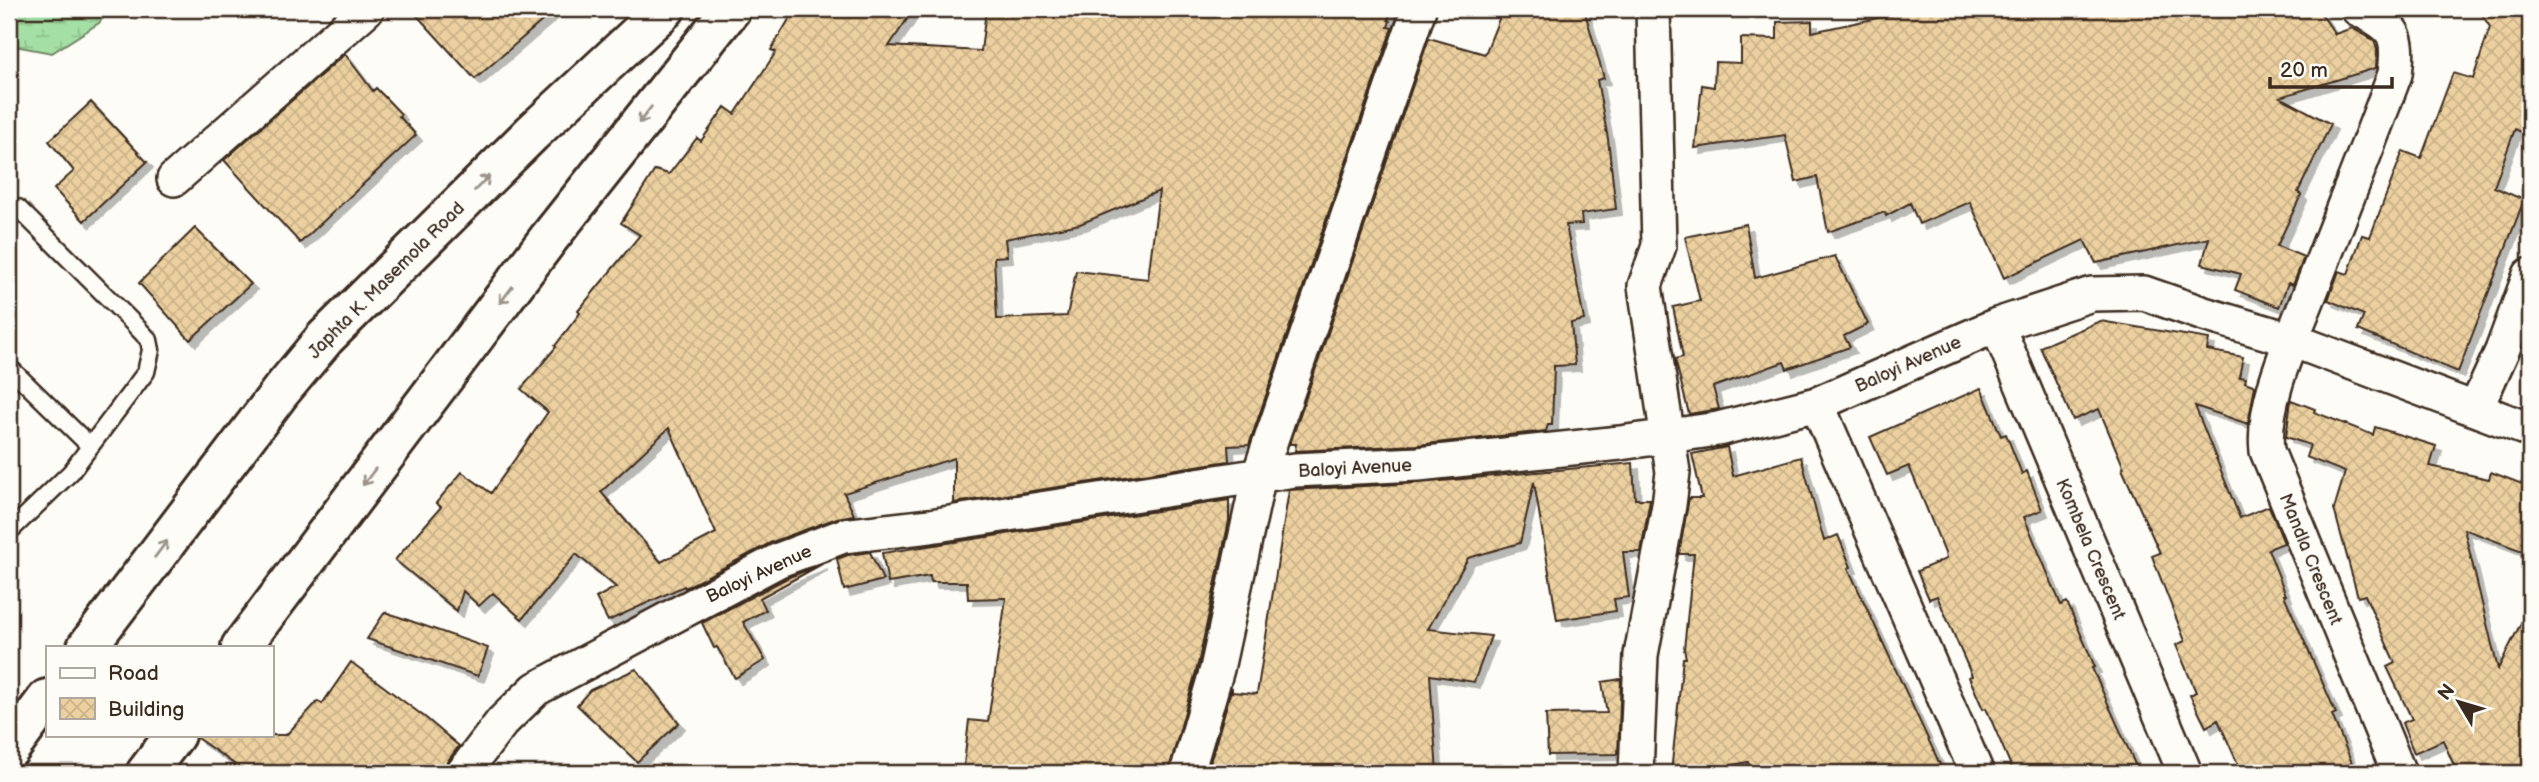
<svg xmlns="http://www.w3.org/2000/svg" width="2539" height="782" viewBox="0 0 2539 782" font-family="'Balsamiq Sans',sans-serif">
  <defs>
    <pattern id="wetland-marsh" width="20" height="14" patternUnits="userSpaceOnUse" patternTransform="scale(1.75)"><rect width="20" height="14" fill="#a4dfa5"/><path d="M1 5h8M5 5V1M11 12h8M15 12V8" fill="none" stroke="#8ec08e"/></pattern>
    <pattern id="building-cross-hatch" width="8" height="8" patternUnits="userSpaceOnUse" patternTransform="scale(1.75)"><rect width="8" height="8" fill="#ecd0a0"/><path d="M0 0l8 8M0 8l8-8" fill="none" stroke="#cbb389"/></pattern>
    <filter id="shadow"><feDropShadow dx="6" dy="6" stdDeviation="0" flood-color="#0004"/></filter>
  </defs>
  <rect width="100%" height="100%" fill="#fdfcf7"/>
  <filter id="ink" filterUnits="userSpaceOnUse"><feTurbulence type="fractalNoise" baseFrequency=".0143" numOctaves="2"/><feDisplacementMap in="SourceGraphic" scale="14" xChannelSelector="R" yChannelSelector="G"/><feConvolveMatrix kernelMatrix="1 2 1 2 8 2 1 2 1" color-interpolation-filters="sRGB"/></filter>
  <g filter="url(#ink)">
    <path fill="url(#wetland-marsh)" stroke="#708462" stroke-width="2" d="M9,9H110L99,23L52,53L9,45Z"/>
    <path fill="url(#building-cross-hatch)" stroke="#3b2a1e" stroke-width="2" fill-rule="evenodd" filter="url(#shadow)" d="M411,9H556L475,79Z
      M795,9H914L889,46L981,51L986,10L1023,14V9H1392L1388,20L1390,21L1388,27L1392,28L1249,445L1228,446L1229,461L954,503V458L844,493L854,515L837,518L772,542L685,588L684,586L608,621L596,598L616,587L576,554L522,619L493,593L479,606L463,591L457,611L395,560L441,507L436,503L462,472L491,493L548,412L521,389L556,347L555,346L580,313L578,311L640,235L621,223L655,170L669,174L697,138L701,141L725,107L735,114L776,52L771,50ZM1159,191L1148,279L1076,271L1067,316L997,319L994,257L1007,256L1005,239L1080,224ZM669,428L716,533L661,562L601,492Z
      M1503,9H1584L1604,78L1597,80L1608,139L1616,209L1581,214L1582,224L1566,225L1584,320L1571,323L1575,365L1554,366L1552,425H1548L1546,431L1417,445L1295,451L1296,444H1290L1429,38L1485,54Z
      M1920,9H2318L2335,34L2352,28L2374,40L2377,50L2376,68L2280,97L2331,124L2298,192L2301,195L2277,246L2304,257L2293,285L2288,283L2279,307L2235,290L2241,274L2202,264L2209,238L2096,263L2084,240L2004,278L1970,202L1919,224L1910,203L1886,216L1885,212L1828,232L1817,177L1796,182L1785,135L1695,148L1702,85L1714,87L1715,62L1741,63V38L1777,39V22L1812,21V32Z
      M2478,9H2530V136L2515,129L2494,187L2524,200L2458,372L2358,330L2364,315L2328,300L2339,271L2348,274L2362,235L2370,237L2403,151L2421,158L2453,73L2473,79L2490,27Z
      M345,54L373,91L376,88L401,114L399,116L416,135L300,243L224,160Z
      M91,102L147,162L84,221L54,189L74,171L49,141Z
      M1746,224L1755,278L1835,256L1868,324L1844,336L1850,347L1787,369L1784,362L1713,387L1719,409L1689,414L1675,359L1683,357L1673,307L1700,301L1685,237Z
      M195,228L251,284L190,340L139,283Z
      M2100,321L2209,339L2207,350L2243,357L2239,377L2246,378L2245,382L2255,386L2248,424L2195,406L2240,518L2269,506L2284,543L2268,549L2286,595H2284L2336,713L2332,715L2352,763L2329,773H2242L2218,720L2206,727L2190,695L2196,692L2176,645L2185,641L2152,556L2160,553L2122,469L2124,468L2099,409L2073,420L2040,347Z
      M1981,388L2001,436L2006,434L2022,474L2027,471L2042,510L2024,517L2061,605L2067,602L2095,667L2092,668L2139,773H2014L1986,708L1983,709L1969,677L1972,676L1937,596L1929,599L1917,571L1946,559L1945,553L1909,466L1887,475L1870,437Z
      M2291,400L2315,409L2314,412L2373,435L2375,427L2436,446L2430,466L2489,479L2491,472L2530,487V554L2464,529L2498,669L2530,605V773H2457L2443,740L2414,753L2402,723L2412,719L2387,667L2395,663L2365,595L2358,597L2334,509L2345,472L2306,457L2310,445L2286,437Z
      M1727,447L1733,476L1801,457L1824,541L1838,535L1851,567L1848,568L1944,773H1751L1748,762L1693,773H1671L1683,658H1686L1684,649L1694,554H1679L1689,498H1702L1692,454Z
      M1633,463L1635,499H1650L1641,552H1623L1629,597L1614,599L1616,611L1557,620L1534,482L1520,543L1468,558L1428,629L1491,636L1474,682L1430,675L1437,773H1207L1232,687V692L1257,694L1289,490L1420,483Z
      M1229,500V521L1198,664L1168,773H963L969,720L988,722L1006,598L968,599L967,582H931L930,576L888,583L882,553Z
      M870,552L883,580L844,590L837,559L848,555Z
      M822,564L760,598L766,610L743,622L765,660L735,678L717,647L714,648L702,623L787,578Z
      M385,612L488,648L478,676L367,639Z
      M351,662L426,718L459,746L447,762L444,773H247L197,738L196,735H286L318,701L322,704Z
      M636,669L679,723L637,762L577,705L590,690Z
      M1621,679L1618,754L1548,755L1546,714L1607,713L1602,682Z"/>
    <g fill="none" stroke-linecap="round" stroke-linejoin="round">
      <defs>
        <path id="lane" d="M9,367L90,446
          M9,532L71,472L146,372L151,350L149,340L132,322L18,208"/>
        <path id="street" d="M2358,9C2395,27 2400,33 2395,74C2369,144 2341,213 2314,283C2296,331 2261,400 2267,451L2399,773
          M174,179L367,9
          M1997,325L2185,773
          M1817,404L1977,773
          M2476,408L2502,351L2530,275
          M463,773L502,722L536,689L779,560L843,536L930,526L1295,470L1418,464L1620,443L1718,429L1817,404L1997,325L2092,294L2144,293L2204,314L2292,340L2530,430
          M1187,773L1217,669L1259,475L1419,9
          M1636,773L1641,655L1669,505L1673,472L1645,286L1659,246L1653,9"/>
        <path id="secondary" d="M87,647L281,391L325,338L532,133L665,9
          M241,647L549,238L731,9
          M9,750L47,699
          M146,773L175,735"/>
      </defs>
      <use href="#lane" stroke="#3b2a1e" stroke-width="21"/>
      <use href="#street" stroke="#3b2a1e" stroke-width="38"/>
      <use href="#secondary" stroke="#3b2a1e" stroke-width="44"/>
      <use href="#lane" stroke="#fdfcf7" stroke-width="16"/>
      <use href="#street" stroke="#fdfcf7" stroke-width="33"/>
      <use href="#secondary" stroke="#fdfcf7" stroke-width="38"/>
    </g>
    <defs><path id="oneway-shaft" d="M-6 0H5M1.5-3L5.5 0L1.5 3" fill="none" stroke-width="1.6" stroke-linecap="round" stroke-linejoin="round" transform="scale(1.75)"/></defs>
    <g stroke="#9c938a">
      <use href="#oneway-shaft" transform="translate(645 115) rotate(128)"/>
      <use href="#oneway-shaft" transform="translate(482 183) rotate(-45)"/>
      <use href="#oneway-shaft" transform="translate(506 295) rotate(127)"/>
      <use href="#oneway-shaft" transform="translate(369 477) rotate(127)"/>
      <use href="#oneway-shaft" transform="translate(161 549) rotate(-53)"/>
    </g>
  </g>
  <g text-anchor="middle" dominant-baseline="central" stroke-width="7" stroke-linejoin="round" paint-order="stroke">
    <g font-size="18" fill="#3b2a1e" stroke="#fdfcf7">
      <text transform="translate(386 280) rotate(-45)">Japhta K. Masemola Road</text>
      <text transform="translate(1908 364) rotate(-24)">Baloyi Avenue</text>
      <text transform="translate(1355 468) rotate(-3)">Baloyi Avenue</text>
      <text transform="translate(2091 549) rotate(67)">Kombela Crescent</text>
      <text transform="translate(2311 559) rotate(68)">Mandla Crescent</text>
      <text transform="translate(759 574) rotate(-25)">Baloyi Avenue</text>
    </g>
  </g>
  <rect width="2539" height="782" fill="none" stroke="#fdfcf7" stroke-width="35"/>
  <rect x="18" y="18" width="2504" height="747" fill="none" stroke="#3b2a1e" stroke-width="2.5" filter="url(#ink)"/>
  <rect x="46" y="646" width="228" height="91" fill="#fdfcf7" stroke="#afa8a0" stroke-width="2"/>
  <rect x="60" y="668" width="35" height="10" fill="#fdfcf7" stroke="#afa8a0" stroke-width="2"/>
  <text x="108" y="680" font-size="21" fill="#3b2a1e">Road</text>
  <rect x="60" y="698" width="35" height="21" fill="url(#building-cross-hatch)" stroke="#afa8a0" stroke-width="2"/>
  <text x="108" y="716" font-size="21" fill="#3b2a1e">Building</text>
  <g transform="translate(2459 702) rotate(308)" stroke="#fdfcf7" stroke-width="5" paint-order="stroke">
  <path d="M0-5L12 26L0 18L-12 26Z" fill="#3b2a1e"/>
  <text y="-10" font-size="19" font-weight="bold" text-anchor="middle" fill="#3b2a1e">N</text>
  </g>
  <path d="M2270 77v10h122v-10" fill="none" stroke="#3b2a1e" stroke-width="3.5"/>
  <text x="2280" y="77" font-size="21" fill="#3b2a1e" stroke="#fdfcf7" stroke-width="5" paint-order="stroke">20 m</text>
</svg>
